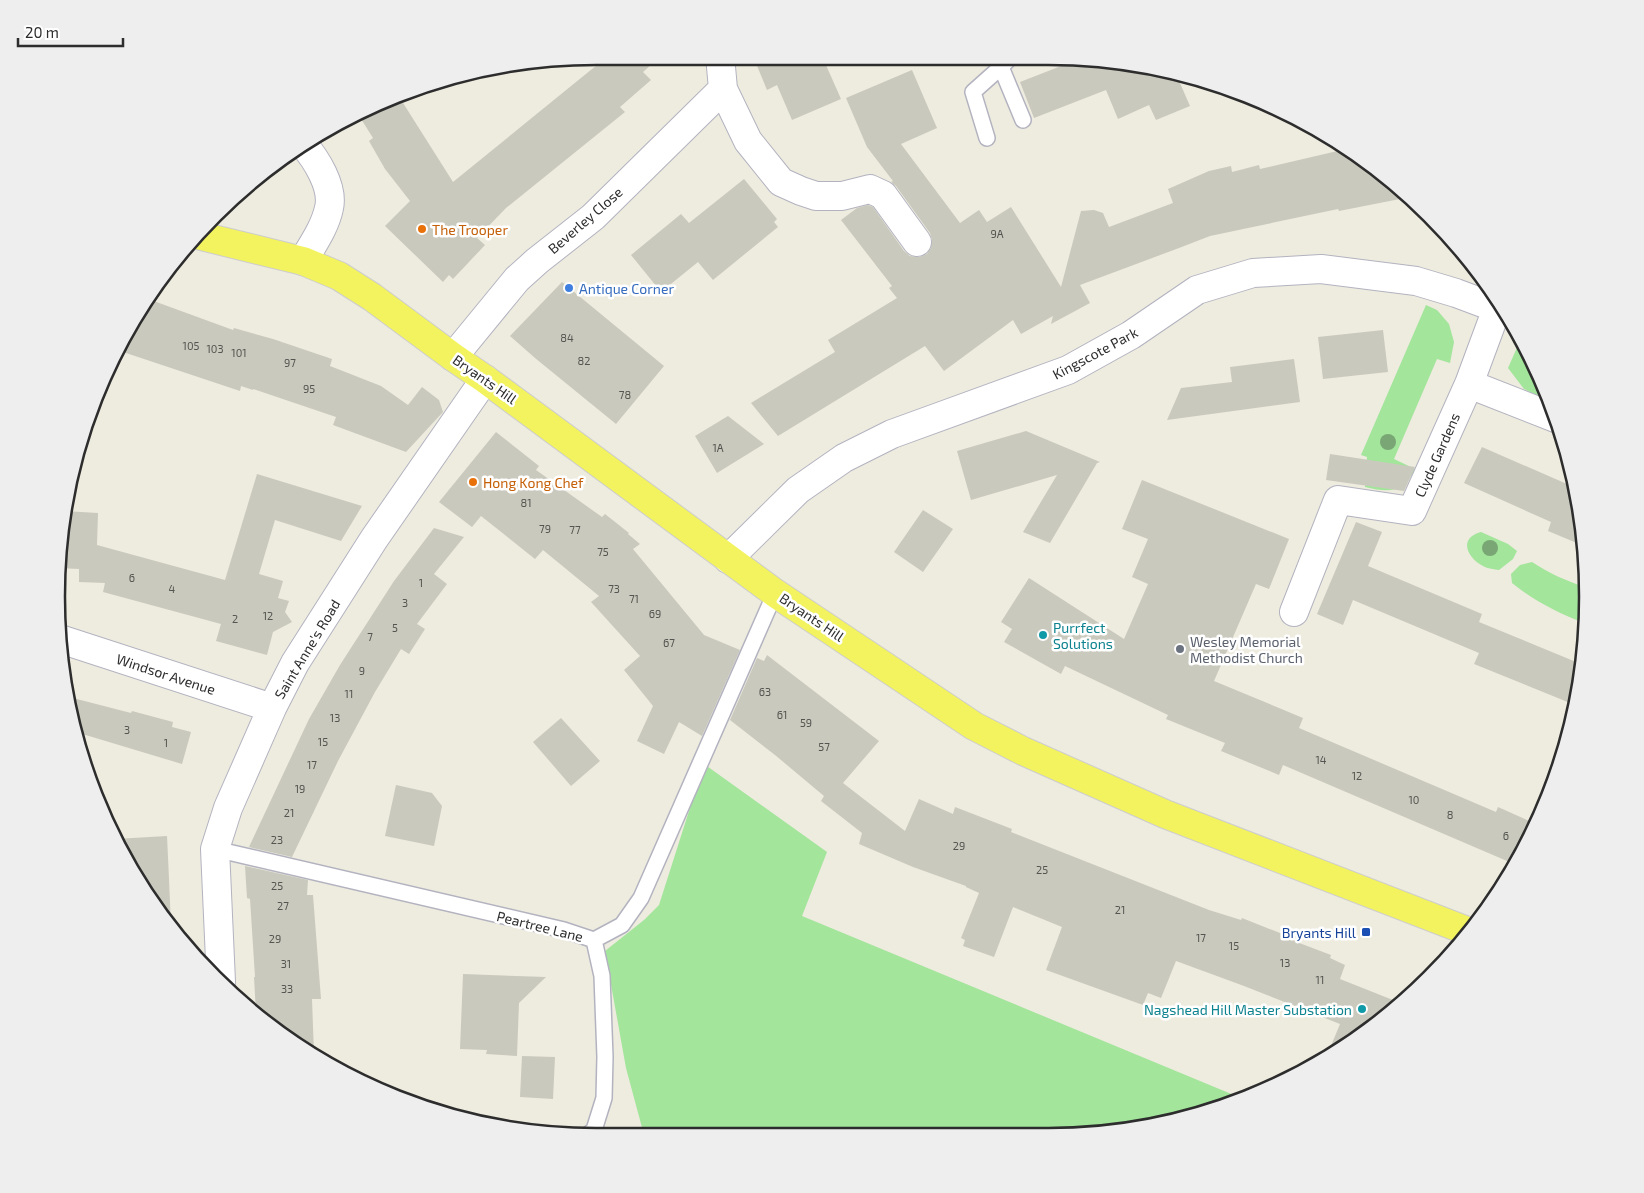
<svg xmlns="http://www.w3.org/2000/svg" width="1644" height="1193" viewBox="0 0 1644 1193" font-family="'Exo 2',sans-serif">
  <rect width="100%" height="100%" fill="#eeebdf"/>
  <path fill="#a2e59b" d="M1426,305L1437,310L1449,324L1454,342L1450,363L1437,359L1394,459L1415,469C1403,493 1389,493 1365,487L1367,457L1361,455Z
    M1519,343L1523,344L1550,402L1524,389L1508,368Z
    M1481,532L1508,544L1517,551L1513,559L1499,570C1494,569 1488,569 1483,566C1467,558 1458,538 1481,532Z
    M1532,562C1549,573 1566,581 1585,587L1586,624C1557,612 1537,603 1512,583L1511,574L1520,565Z
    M704,764L827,852L802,916L1241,1098L1188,1118L1118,1132L644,1135L626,1068L605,951L644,920L659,905Z"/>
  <path fill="#cac9bd" d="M608,56H661L643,72L651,80L620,107L625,112L506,208L477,238L485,245L453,279L449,275L443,282L385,226L410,201L385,169L369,141L373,138L358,114L398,95L453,182Z
    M753,56H846L826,65L841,99L792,120L777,85L767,90Z
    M1079,59L1153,67L1176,74L1190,106L1156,120L1149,105L1118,119L1106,90L1034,118L1020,82Z
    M912,70L937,128L901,144L960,223L979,210L987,222L1011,207L1061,287L1081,211L1094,210L1103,213L1109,227L1173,203L1168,189L1209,171L1231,166L1232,172L1259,165L1260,169L1346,149L1403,190L1410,197L1339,211L1338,209L1210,236L1179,248L1080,285L1090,303L1051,324L1053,316L1021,334L1013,320L944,371L925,346L778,436L751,403L835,352L828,340L897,298L889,288L892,286L841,220L857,208L868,205L873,207L904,251L910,256L919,257L927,254L931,248L932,240L930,233L896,186L891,182L893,181L867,147L846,98Z
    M744,179L777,219L774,222L778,227L713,280L698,262L661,292L631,255L681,214L689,223Z
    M562,282L664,366L616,424L535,358L510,336Z
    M151,300L233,330L234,328L273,339L332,359L330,366L381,386L408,405L422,387L439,400L443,412L406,452L333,425L336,417L253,389V390L241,386L240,391L117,350Z
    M1383,330L1388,372L1323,379L1318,337Z
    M1294,359L1300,402L1167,420L1181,388L1232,382L1230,367Z
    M728,416L764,444L717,473L695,436Z
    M1026,431L1100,462L1097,463L1050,543L1023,532L1057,475L971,500L957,451Z
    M496,432L539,466L536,470L602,517L605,514L629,533L628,534L640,544L633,549L704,635L740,650L702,736L679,722L664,754L637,741L653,706L624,670L640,656L591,602L599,596L543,550L535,559L481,516L472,527L439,502Z
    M1482,447L1567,484L1571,475L1583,526L1584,546L1548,531L1551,522L1464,483Z
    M1330,454L1415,467L1404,491L1326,480Z
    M257,474L362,506L341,541L275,520L259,574L283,581L278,598L289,601L285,612L292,622L273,632L267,655L216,641L221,624L103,592L105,583L79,582V569L58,568L64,511L98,513L97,545L225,580Z
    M1142,480L1289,539L1269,589L1256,584L1214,681L1303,718L1299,728L1496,812L1498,807L1536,824L1532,836L1514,864L1283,765L1279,775L1221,751L1225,743L1166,719L1168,715L1065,666L1061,674L1004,642L1012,629L1001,622L1029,578L1124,639L1148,584L1132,577L1148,539L1122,529Z
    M923,510L953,529L923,572L894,552Z
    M1356,522L1382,532L1368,566L1482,614L1479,622L1581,664L1575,705L1474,664L1479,653L1353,600L1343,625L1317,614Z
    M434,528L464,537L434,574L447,584L417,624L425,629L409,654L401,649L375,692L338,761L292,857L249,847L309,719L340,665L394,581Z
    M767,655L879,741L843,783L905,831L919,799L953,814L955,807L1012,829L1011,832L1209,910L1241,920L1242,918L1295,939L1294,941L1331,955L1330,958L1345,965L1340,979L1403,1004L1328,1053L1340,1024L1244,986L1176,961L1161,998L1148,993L1143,1005L1046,970L1062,927L1013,907L994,957L963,946L965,940L961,938L979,893L966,887V886L913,867L859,844L862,833L821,801L824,796L775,755L730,720L757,658L764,661Z
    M69,697L131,713L132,711L173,722L172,727L191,732L182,764L79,733Z
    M561,718L600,761L571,786L533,742Z
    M396,785L432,793L442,806L434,846L385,836Z
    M167,836L169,879L171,926L129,867L115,839Z
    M245,866L308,880L307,895H313L321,999H312L314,1054L267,1025L256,1014L254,977H255L250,899L247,898Z
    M463,974L546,977L519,1003L517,1056L486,1054L487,1050L460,1049Z
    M522,1056L555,1057L553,1099L520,1097Z"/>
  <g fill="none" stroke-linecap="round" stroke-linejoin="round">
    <defs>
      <path id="lane" d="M1012,56L1001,67L1023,120
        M987,138L973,92L1001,67
        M215,849L564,930L594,940L622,925L641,898L775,593
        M587,1135L594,1130L604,1098L605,1057L602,976L594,940"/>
      <path id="street" d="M723,89L748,141L781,182L801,191L816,196H842L870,189L883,195L917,242
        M303,261C313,244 325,227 329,208C334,187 316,159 303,144
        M453,357L517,279L537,261L593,217L723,89L720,56
        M1469,384L1558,419
        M728,559L798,490L844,458L892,434L1068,370L1131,335L1197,290L1253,273L1321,269L1416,281L1456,293L1504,311
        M1294,612L1338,500L1412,511L1469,384L1499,303
        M60,639L272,708
        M221,982L215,849L228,808L272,708L295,663L374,539L485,379"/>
      <path id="primary" d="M197,235L303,261L339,276L372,297L453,357L485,379L775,593L974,726L1023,751L1165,814L1470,932"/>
    </defs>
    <use href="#lane" stroke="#b3b3c0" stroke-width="18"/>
    <use href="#street" stroke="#b3b3c0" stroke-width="30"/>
    <use href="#primary" stroke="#cdcdcd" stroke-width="30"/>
    <use href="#lane" stroke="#fff" stroke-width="15"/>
    <use href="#street" stroke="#fff" stroke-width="28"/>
    <use href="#primary" stroke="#f2f35f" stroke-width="28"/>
  </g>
  <g fill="#79a674">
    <circle cx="1388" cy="442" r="8"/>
    <circle cx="1490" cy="548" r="8"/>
  </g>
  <g fill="#e8710a" stroke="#fff" stroke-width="2">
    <circle cx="422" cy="229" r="5"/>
    <circle cx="473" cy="482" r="5"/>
  </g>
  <circle fill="#3f7fe0" stroke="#fff" stroke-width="2" cx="569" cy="288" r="5"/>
  <g fill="#0f9aa8" stroke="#fff" stroke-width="2">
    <circle cx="1043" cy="635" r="5"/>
    <circle cx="1362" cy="1009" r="5"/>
  </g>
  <circle fill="#6b7280" stroke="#fff" stroke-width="2" cx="1180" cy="649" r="5"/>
  <rect fill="#1a4fb4" stroke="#fff" stroke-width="2" x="1361" y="927" width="10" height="10" rx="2.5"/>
  <g text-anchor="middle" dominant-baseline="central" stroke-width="5" stroke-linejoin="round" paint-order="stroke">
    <g font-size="11" fill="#545451">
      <text x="997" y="233">9A</text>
      <text x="567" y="337">84</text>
      <text x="191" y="345">105</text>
      <text x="215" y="348">103</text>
      <text x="239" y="352">101</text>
      <text x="584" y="360">82</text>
      <text x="290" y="362">97</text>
      <text x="309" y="388">95</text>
      <text x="625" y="394">78</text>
      <text x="718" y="447">1A</text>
      <text x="526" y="502">81</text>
      <text x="545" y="528">79</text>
      <text x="575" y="529">77</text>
      <text x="603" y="551">75</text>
      <text x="132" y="577">6</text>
      <text x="421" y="582">1</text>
      <text x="172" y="588">4</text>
      <text x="614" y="588">73</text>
      <text x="634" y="598">71</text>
      <text x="405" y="602">3</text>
      <text x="655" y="613">69</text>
      <text x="268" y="615">12</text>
      <text x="235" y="618">2</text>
      <text x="395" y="627">5</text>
      <text x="370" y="636">7</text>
      <text x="669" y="642">67</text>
      <text x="362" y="670">9</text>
      <text x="765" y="691">63</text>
      <text x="349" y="693">11</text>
      <text x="782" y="714">61</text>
      <text x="335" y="717">13</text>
      <text x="806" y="722">59</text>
      <text x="127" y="729">3</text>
      <text x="323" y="741">15</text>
      <text x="166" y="742">1</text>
      <text x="824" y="746">57</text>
      <text x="1321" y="759">14</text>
      <text x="312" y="764">17</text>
      <text x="1357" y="775">12</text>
      <text x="300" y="788">19</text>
      <text x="1414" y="799">10</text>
      <text x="289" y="812">21</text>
      <text x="1450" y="814">8</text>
      <text x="1506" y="835">6</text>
      <text x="277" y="839">23</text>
      <text x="959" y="845">29</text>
      <text x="1042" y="869">25</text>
      <text x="277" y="885">25</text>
      <text x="283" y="905">27</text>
      <text x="1120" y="909">21</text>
      <text x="1201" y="937">17</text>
      <text x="275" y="938">29</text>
      <text x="1234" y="945">15</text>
      <text x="1285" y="962">13</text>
      <text x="286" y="963">31</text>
      <text x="1320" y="979">11</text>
      <text x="287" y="988">33</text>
    </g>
    <g font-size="14" fill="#2d2d2d" stroke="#fff">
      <text transform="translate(585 220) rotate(-41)">Beverley Close</text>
      <text transform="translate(1095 353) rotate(-28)">Kingscote Park</text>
      <text transform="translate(485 379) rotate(35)">Bryants Hill</text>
      <text transform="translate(1437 455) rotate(-66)">Clyde Gardens</text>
      <text transform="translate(812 617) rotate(34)">Bryants Hill</text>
      <text transform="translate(307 649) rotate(-59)">Saint Anne's Road</text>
      <text transform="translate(166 674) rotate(18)">Windsor Avenue</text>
      <text transform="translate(540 926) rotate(14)">Peartree Lane</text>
    </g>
    <g font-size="14" fill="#c56008" stroke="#fff" text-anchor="start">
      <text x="432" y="229">The Trooper</text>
      <text x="483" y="482">Hong Kong Chef</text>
    </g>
    <g font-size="14" fill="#366cbe" stroke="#fff" text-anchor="start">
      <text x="579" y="288">Antique Corner</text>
    </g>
    <g font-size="14" fill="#0d838f" stroke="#fff" text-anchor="start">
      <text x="1053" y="627">Purrfect<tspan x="1053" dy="16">Solutions</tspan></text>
      <text x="1352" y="1009" text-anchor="end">Nagshead Hill Master Substation</text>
    </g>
    <g font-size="14" fill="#5b616d" stroke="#fff" text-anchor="start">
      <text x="1190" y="641">Wesley Memorial<tspan x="1190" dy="16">Methodist Church</tspan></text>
    </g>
    <g font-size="14" fill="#164399" stroke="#fff" text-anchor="end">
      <text x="1356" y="932">Bryants Hill</text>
    </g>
  </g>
  <path d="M0 0H1644V1193H0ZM596 65H1048A531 531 0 0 1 1579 596V597A531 531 0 0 1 1048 1128H596A531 531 0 0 1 65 597V596A531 531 0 0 1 596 65Z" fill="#eee" fill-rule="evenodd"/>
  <path fill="none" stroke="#2d2d2d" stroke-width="2.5" d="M596 65H1048A531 531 0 0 1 1579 596V597A531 531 0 0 1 1048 1128H596A531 531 0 0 1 65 597V596A531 531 0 0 1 596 65Z"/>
  <path d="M18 38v8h105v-8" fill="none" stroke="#2d2d2d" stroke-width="2.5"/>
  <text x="25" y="38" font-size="15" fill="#2d2d2d" stroke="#ffffff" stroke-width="4" paint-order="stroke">20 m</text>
</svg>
